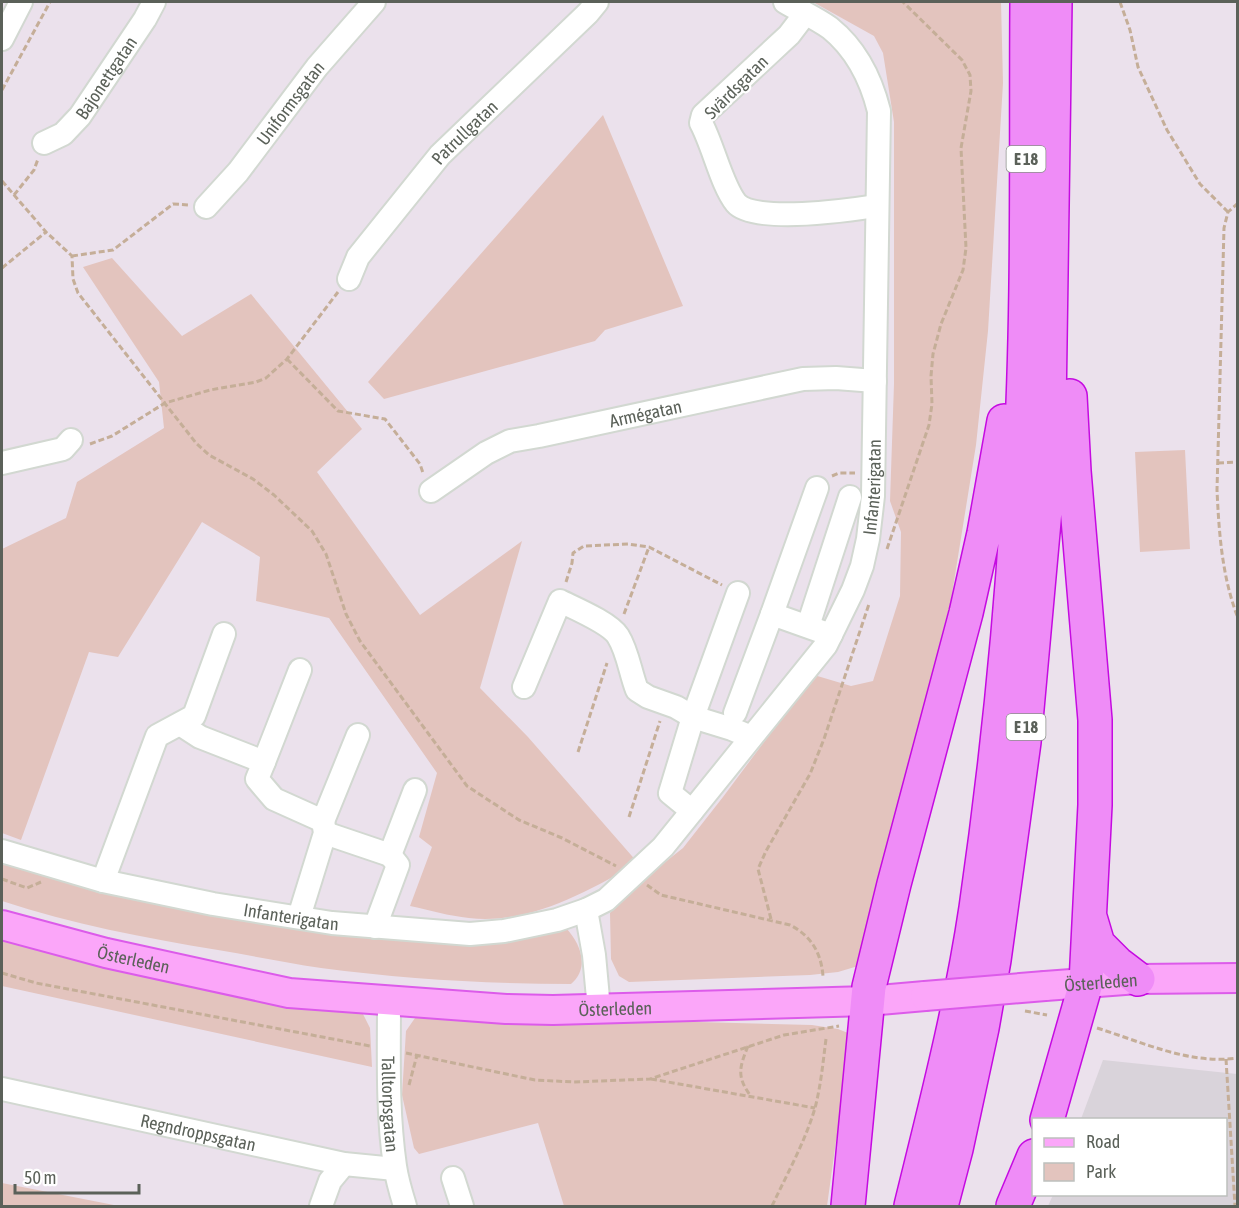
<svg xmlns="http://www.w3.org/2000/svg" width="1239" height="1208" viewBox="0 0 1239 1208" font-family="'Asap Condensed',sans-serif">
  <rect width="100%" height="100%" fill="#ebe1ec"/>
  <path fill="#d9d3da" d="M1103,1060L1237,1074V1206H1048L1053,1195L1226,1194V1120L1081,1119Z"/>
  <path fill="#e3c4be" d="M813,2H1001L1003,83L988,331L976,445L951,600L858,966L838,972L810,975L629,982L619,976L611,959L610,913L626,893L683,848L723,797L814,675L851,686L873,681L900,596L901,532L890,501L894,384V122L883,53L874,36Z
    M603,115L683,306L605,330L595,341L384,399L368,382Z
    M112,258L182,336L251,294L362,429L317,472L420,615L522,541L480,688L528,737L638,863C588,891 530,925 469,918C449,916 429,910 410,906L432,847L419,837L437,773L329,618L256,601L260,557L202,522L118,657L89,652L21,840L2,833V549L66,518L77,482L164,428L159,382L83,267Z
    M1185,450L1190,549L1140,552L1135,452Z
    M2,856L458,943L519,940L545,931L566,928C581,944 590,968 571,984C487,984 404,979 321,968C287,963 253,956 218,950C145,938 72,924 2,901Z
    M2,932L362,1012L370,1028L372,1067L2,986Z
    M429,1015L812,1025L838,1029L853,1035L855,1042L836,1141L827,1206H564L538,1123L419,1154L414,1148L402,1095L406,1031L415,1018Z
    M2,1183L119,1206H2Z"/>
  <g fill="none" stroke-linecap="round" stroke-linejoin="round">
    <defs>
      <g id="minor">
        <path d="M805,14L789,35L703,115L701,123C713,145 722,186 736,203C753,224 850,210 876,206"/>
        <path d="M2,39L21,2"/>
        <path id="s1" d="M44,143L63,134L80,116L145,19L154,2"/>
        <path id="s2" d="M206,207L238,172L317,67L374,2"/>
        <path id="s3" d="M349,279L358,257L440,155L588,13L597,2"/>
        <path d="M2,463L63,449L71,440"/>
        <path id="s4" d="M431,491L486,453L510,441L539,436L803,379L836,378L875,381"/>
        <path d="M772,614L817,488"/>
        <path d="M808,626L850,497"/>
        <path d="M524,687L560,601C574,608 610,623 618,636C628,652 630,672 637,690L648,697L676,707L693,717L732,729L751,737"/>
        <path d="M735,713L772,614L831,635"/>
        <path d="M180,724L200,737L264,762L300,670"/>
        <path d="M264,762L257,779L274,799L323,821L358,735"/>
        <path d="M692,811L670,793L693,717L738,593"/>
        <path d="M325,833L390,855L415,790"/>
        <path id="s5" d="M2,851L103,881L213,904L332,923L470,934L504,931L557,920L586,910L606,900L663,847L826,645L853,590L862,566L868,539L873,496L879,111C871,79 856,49 830,28C816,18 800,11 785,2"/>
        <path d="M103,881L157,736L194,716L224,634"/>
        <path d="M586,910L594,955L599,1009"/>
        <path d="M299,917L325,833L323,821"/>
        <path d="M375,927L398,865L390,855"/>
        <path id="s6" d="M389,1000C389,1056 387,1111 395,1166C397,1180 401,1193 405,1206"/>
        <path id="s7" d="M2,1089L344,1164L395,1169"/>
        <path d="M453,1178L462,1206"/>
        <path d="M321,1206L330,1181L344,1164"/>
      </g>
      <g id="major">
        <path id="s8" d="M2,925L106,953L289,993L506,1009L553,1010L868,1001L925,996"/>
        <path id="s9" d="M1045,986L1138,979L1238,978"/>
      </g>
      <path id="highway" d="M1090,917L1098,944L1117,963L1138,979
        M1047,1120L1086,983L1095,805V720L1074,471L1070,396
        M848,1206L869,987L894,884L966,613L984,533L1004,421
        M911,1206C935,1108 961,1009 976,908C997,762 1012,613 1020,465C1029,311 1026,156 1027,2
        M941,1206L956,1149L982,1028L994,960L1024,742L1048,477L1055,2
        M1013,1206L1034,1156"/>
    </defs>
    <use href="#minor" stroke="#d2d8d1" stroke-width="26"/>
    <use href="#major" stroke="#dc5bea" stroke-width="32"/>
    <use href="#highway" stroke="#c50be1" stroke-width="36"/>
    <path stroke="#c5ae98" stroke-width="3" stroke-dasharray="6 3" stroke-linecap="butt" d="M1120,2L1130,30L1138,67L1167,130L1200,184L1228,212
      M2,90L50,2
      M2,181L46,232L72,256L73,279L78,293L196,443L209,455L253,479L274,495L312,531L326,554L346,614L360,641L467,786L519,820L562,838L616,866
      M14,195L34,170L38,159
      M1238,203L1228,212L1224,228L1217,490C1219,533 1222,577 1238,618
      M72,256L113,250L173,204L189,205
      M2,268L46,232
      M287,359L338,411L385,419L420,464L423,473
      M90,444L112,436L165,403L210,390L256,382L266,378L287,359L338,292
      M1218,463L1238,462
      M832,476L839,473H855
      M887,549L929,425L932,404L931,376L933,354L941,324L963,270L966,248L961,148L971,91L970,75L962,60L903,2
      M566,582L572,563L573,553L584,546L628,544L649,547L722,585
      M624,614L649,547
      M578,752L607,663
      M629,817L660,721
      M2,879L27,888L41,882
      M647,885L661,895L790,925C811,936 821,952 823,976
      M771,919L758,869L766,851L810,774L824,739L869,604
      M2,973L36,983L370,1046
      M1097,1028C1142,1042 1190,1065 1238,1058
      M748,1046C740,1066 736,1076 750,1095
      M406,1053L535,1080L574,1082L650,1079L784,1035L839,1026
      M1226,1059L1235,1206
      M651,1079L815,1108
      M409,1085L417,1055
      M772,1206C787,1174 805,1142 815,1108C821,1085 823,1062 826,1039"/>
    <use href="#minor" stroke="#fff" stroke-width="22"/>
    <use href="#major" stroke="#fba6f9" stroke-width="28"/>
    <use href="#highway" stroke="#ef8cf7" stroke-width="33"/>
    <defs>
      <path id="major-bridge" d="M925,996L1045,986"/>
    </defs>
    <use href="#major-bridge" stroke="#dc5bea" stroke-width="32" stroke-linecap="butt"/>
    <path stroke="#c5ae98" stroke-width="3" stroke-dasharray="6 3" stroke-linecap="butt" d="M1025,1011L1047,1015"/>
    <use href="#major-bridge" stroke="#fba6f9" stroke-width="28"/>
  </g>
  <g text-anchor="middle" dominant-baseline="central" stroke-width="4.5" stroke-linejoin="round" paint-order="stroke">
    <g fill="#fff" stroke="#8c908b" stroke-width="1.5">
      <rect x="1006.5" y="146" width="39" height="26" rx="4.5"/>
      <rect x="1006.5" y="714" width="39" height="26" rx="4.5"/>
    </g>
    <g font-size="16" font-weight="bold" fill="#5b6159">
      <text x="1026" y="159">E 18</text>
      <text x="1026" y="727">E 18</text>
    </g>
    <g font-size="18" fill="#5b6159" stroke="#fff">
      <text stroke="none"><textPath href="#s1" startOffset="92">Bajonettgatan</textPath></text>
      <text transform="translate(736 87) rotate(-45)">Svärdsgatan</text>
      <text stroke="none"><textPath href="#s2" startOffset="134">Uniformsgatan</textPath></text>
      <text stroke="none"><textPath href="#s3" startOffset="188">Patrullgatan</textPath></text>
      <text stroke="none"><textPath href="#s4" startOffset="232">Armégatan</textPath></text>
      <text stroke="none"><textPath href="#s5" startOffset="1122">Infanterigatan</textPath></text>
      <text stroke="none"><textPath href="#s5" startOffset="297">Infanterigatan</textPath></text>
      <text stroke="none"><textPath href="#s8" startOffset="136">Österleden</textPath></text>
      <text stroke="none"><textPath href="#s9" startOffset="56">Österleden</textPath></text>
      <text stroke="none"><textPath href="#s8" startOffset="622">Österleden</textPath></text>
      <text stroke="none"><textPath href="#s6" startOffset="104">Talltorpsgatan</textPath></text>
      <text stroke="none"><textPath href="#s7" startOffset="201">Regndroppsgatan</textPath></text>
    </g>
  </g>
  <rect width="1239" height="1208" fill="none" stroke="#5b6159" stroke-width="6"/>
  <rect x="1032" y="1118" width="195" height="78" fill="#ffffff" stroke="#bdc0bd" stroke-width="1.5"/>
  <rect x="1044" y="1138" width="30" height="9" fill="#fba6f9" stroke="#bdc0bd" stroke-width="1.5"/>
  <text x="1086" y="1148" font-size="18" fill="#5b6159">Road</text>
  <rect x="1044" y="1163" width="30" height="18" fill="#e3c4be" stroke="#bdc0bd" stroke-width="1.5"/>
  <text x="1086" y="1178" font-size="18" fill="#5b6159">Park</text>
  <path d="M15 1184v9h124v-9" fill="none" stroke="#5b6159" stroke-width="3"/>
  <text x="24" y="1184" font-size="18" fill="#5b6159" stroke="#ffffff" stroke-width="4.5" paint-order="stroke">50 m</text>
</svg>
